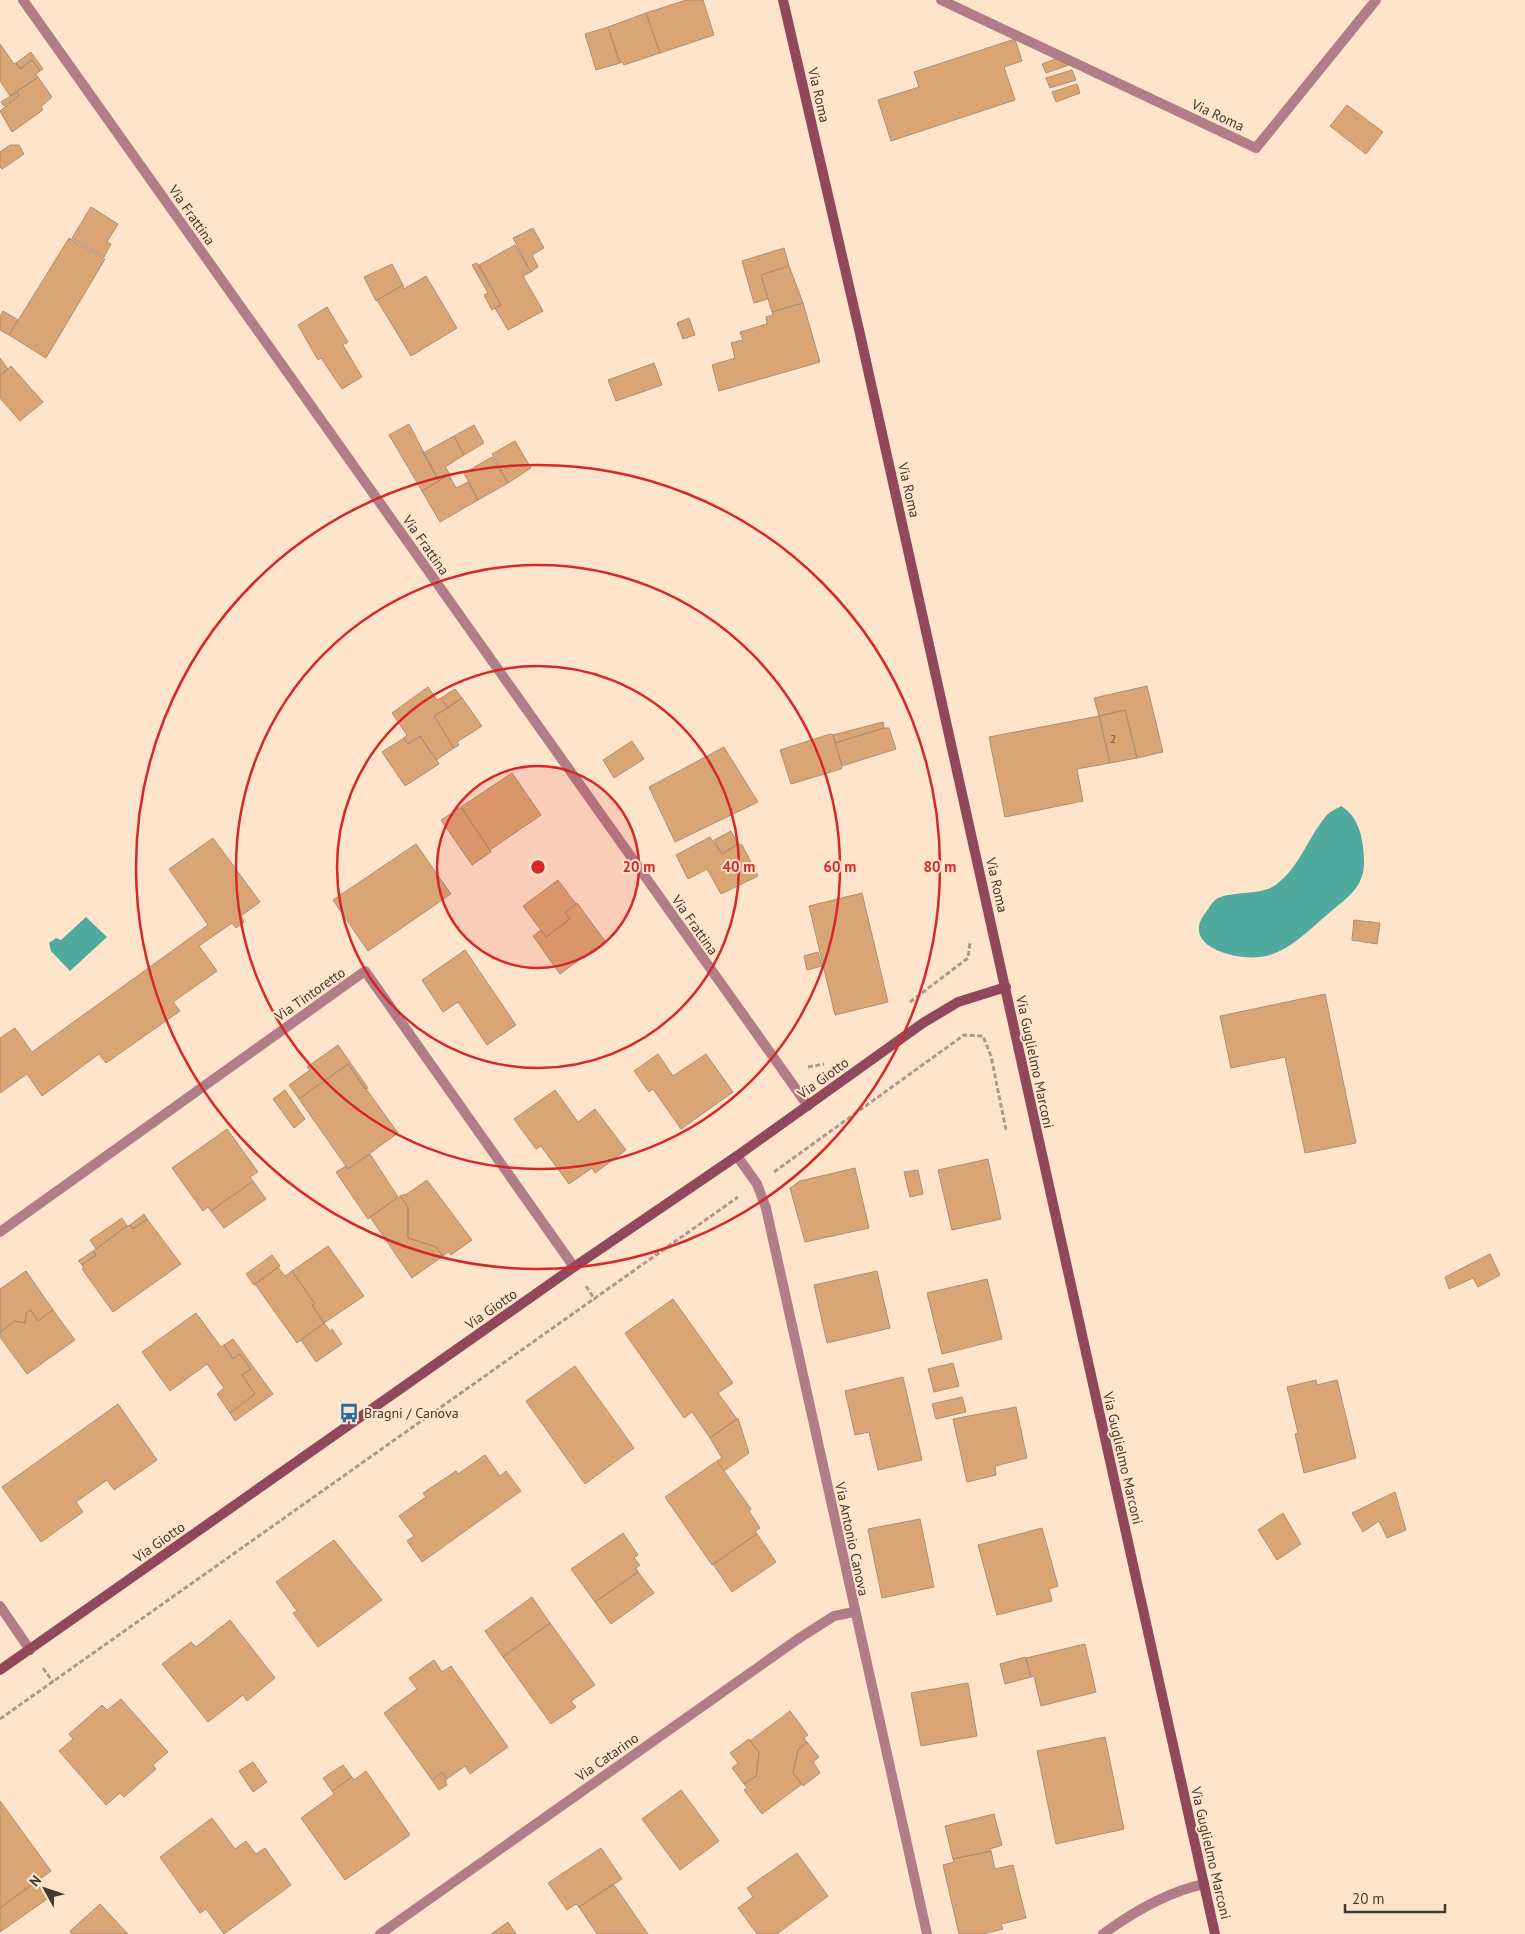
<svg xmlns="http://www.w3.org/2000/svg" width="1525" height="1934" viewBox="0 0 1525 1934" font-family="'PT Sans',sans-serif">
  <rect width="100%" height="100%" fill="#ffe4cc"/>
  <path fill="#50ab9e" d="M1341,806C1360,817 1364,842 1364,863C1364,887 1347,898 1329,913C1310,929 1286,955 1259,957C1235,960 1179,946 1206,912C1209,908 1213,900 1218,898C1233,891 1260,895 1274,886C1299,869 1307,839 1326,816C1329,812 1336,809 1341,806Z
    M86,917L107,937L70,971L51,951L49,943L56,938L61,940Z"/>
  <path fill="#daa575" stroke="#ad8e73" d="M686,0H703L714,35L660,53L646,13Z
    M646,13L660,53L624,65L622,62L620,63L608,27Z
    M608,27L620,63L596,70L585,34Z
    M1015,39L1022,61L1004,67L1015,100L891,141L878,100L919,87L914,72Z
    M0,44L14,64L16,63L20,69L32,60L40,71L36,74L38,77L10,96L0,81Z
    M31,52L43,69L40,71L32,60L20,69L16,63Z
    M1066,55L1069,65L1046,73L1042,64Z
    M1072,70L1076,80L1050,88L1046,78Z
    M38,77L52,97L41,107L43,110L12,132L0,111L19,96L17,92Z
    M1077,84L1080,93L1056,102L1052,92Z
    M17,92L19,96L4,106L1,102Z
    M1347,105L1383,132L1366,154L1330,126Z
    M10,145H19L24,154L2,169L0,167V152Z
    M91,207L118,224L107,242L111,244L104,257L72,238Z
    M533,228L544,248L532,255L538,267L531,272L513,238Z
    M69,238L105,259L46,358L9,335Z
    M515,245L531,272L523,276L543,311L508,330L495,308L501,305L479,265Z
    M784,248L789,266L761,275L768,299L754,303L742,261Z
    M477,263L501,305L492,310L484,295L488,293L472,265Z
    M392,264L403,285L376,301L364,277Z
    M789,266L803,303L772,312L761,275Z
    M426,276L457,328L411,356L377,300L403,285L404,289Z
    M803,303L820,362L719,391L712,365L735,358L731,343L743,340L740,332L767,324L766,317L773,315L772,312Z
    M327,307L348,342L343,345L362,377L342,389L321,358L318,360L298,325Z
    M3,311L18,320L9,335L0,330V316Z
    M689,318L695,335L683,339L677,323Z
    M0,358L8,369L0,376Z
    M654,363L662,385L616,401L608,380Z
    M11,366L43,402L20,421L0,398V376Z
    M409,424L439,481L422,491L389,435Z
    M474,425L484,443L464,455L454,436Z
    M454,436L464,455L445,467L450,474L439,481L423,453Z
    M515,441L531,468L508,483L492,454Z
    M492,457L508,483L478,500L464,473Z
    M449,475L456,488L468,482L478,500L440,522L422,491Z
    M1147,686L1163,752L1137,758L1125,710L1099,716L1094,698Z
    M428,687L437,700L441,698L448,708L434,716L454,748L436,760L420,736L408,744L404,738L407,735L392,713Z
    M455,689L462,698L448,708L441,698Z
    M462,698L482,726L457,742L459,745L454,748L434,716Z
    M1125,710L1137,758L1110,763L1099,716Z
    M1099,716L1110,763L1077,769L1083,801L1005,817L989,737Z
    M883,722L884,728L835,743L833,735Z
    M884,728H889L896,749L842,766L835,743Z
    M830,734L833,735L842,766L841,769L791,784L780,750Z
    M420,736L439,764L405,786L382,752L404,738L408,744Z
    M632,741L644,759L614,778L603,760Z
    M724,747L758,802L675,842L649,787Z
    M512,773L541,815L490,850L461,807Z
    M461,807L491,852L472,865L441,820Z
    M731,831L738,844L722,854L714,840Z
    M710,837L722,854L738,844L742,845L758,876L721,894L707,869L688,879L676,855Z
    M213,838L260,902L241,916L244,922L236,928L232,923L199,946L217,971L173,1002L180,1011L106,1063L99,1054L42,1096L27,1074L0,1093V1038L15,1028L32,1052L208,925L169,869Z
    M416,844L451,894L368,951L333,900Z
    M558,880L576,904L565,912L570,919L546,937L523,906Z
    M862,893L888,1002L835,1015L809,906Z
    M577,903L605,941L560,974L533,936L541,930L546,937L570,919L565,912Z
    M1354,920L1380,923L1377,944L1352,940Z
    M465,950L516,1025L487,1045L458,1002L443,1012L422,980Z
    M818,952L822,966L807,970L804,956Z
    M1325,994L1356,1143L1305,1153L1285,1057L1231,1068L1220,1016Z
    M338,1045L368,1088L365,1089L348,1064L299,1099L289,1085L310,1070L307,1067Z
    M658,1054L673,1076L706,1054L733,1092L681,1129L653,1089L649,1092L634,1071Z
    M348,1064L398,1133L348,1169L299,1099Z
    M285,1090L305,1119L294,1128L273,1099Z
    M555,1090L578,1122L595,1109L626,1150L595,1173L592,1168L569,1184L541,1146L536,1149L514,1119Z
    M227,1129L258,1172L250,1177L253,1181L211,1211L208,1207L203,1211L172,1168Z
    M370,1154L398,1197L368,1219L336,1172L346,1166L348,1169Z
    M988,1159L1001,1219L952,1230L938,1170Z
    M855,1168L869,1228L805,1242L790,1188L800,1181Z
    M918,1170L923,1194L910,1197L904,1172Z
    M427,1180L472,1240L451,1255L448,1252L443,1256L436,1247L408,1238V1207L400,1196L407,1194Z
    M253,1181L266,1199L224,1228L211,1211Z
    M400,1196L408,1207V1238L436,1247L443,1256L412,1278L370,1217Z
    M144,1214L147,1219L133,1229L130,1225Z
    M122,1218L127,1226L96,1249L90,1240Z
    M147,1219L181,1264L113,1312L82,1269L84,1268L82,1265L96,1255L93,1251L127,1226L130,1225L133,1229Z
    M328,1246L364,1296L324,1323L312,1305L315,1304L292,1271Z
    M93,1251L96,1255L82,1265L78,1261Z
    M1490,1254L1500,1275L1478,1287L1473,1278L1449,1289L1445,1277Z
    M272,1255L280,1266L254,1285L246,1274Z
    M278,1267L285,1276L292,1271L315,1304L312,1305L324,1323L297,1343L255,1284Z
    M26,1271L53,1310L38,1321L31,1310L26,1313L25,1323L15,1321L0,1332V1289Z
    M877,1271L890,1328L827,1343L814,1285Z
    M987,1279L1002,1339L942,1354L927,1293Z
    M673,1299L733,1383L718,1393L737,1419L710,1438L692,1412L684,1418L625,1333Z
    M31,1310L38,1321L53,1310L75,1340L27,1374L0,1337V1332L15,1321L25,1323L26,1313Z
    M196,1313L221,1347L224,1345L233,1359L240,1354L251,1369L242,1375L255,1394L230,1413L217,1394L224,1388L207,1364L170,1391L142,1352Z
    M324,1323L330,1331L332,1329L342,1344L316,1362L301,1340Z
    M233,1339L273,1394L235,1421L230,1413L255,1394L242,1375L251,1369L240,1354L233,1359L224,1345Z
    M953,1363L959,1386L934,1392L928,1369Z
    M575,1366L634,1448L585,1484L526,1401Z
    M903,1377L922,1460L878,1470L869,1432L855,1435L845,1391Z
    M1316,1380L1317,1385L1337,1380L1356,1458L1304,1473L1295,1434L1298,1433L1287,1387Z
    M962,1397L966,1412L936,1419L932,1404Z
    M118,1404L157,1460L114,1490L107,1480L76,1502L83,1512L41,1542L2,1487Z
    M1016,1407L1027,1458L995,1466L996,1475L967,1482L953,1419Z
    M738,1418L749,1453L724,1471L717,1461L722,1458L710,1438Z
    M485,1455L500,1476L506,1471L521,1491L422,1562L407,1541L414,1536L399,1516L426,1497L423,1493L456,1471L458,1474Z
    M717,1461L751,1509L749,1511L760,1528L755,1531L757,1534L712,1565L665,1497Z
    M1395,1492L1406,1530L1387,1538L1379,1521L1363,1532L1352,1513Z
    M1283,1513L1301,1544L1277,1560L1258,1530Z
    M920,1519L934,1587L882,1598L868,1529Z
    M1042,1528L1058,1586L1049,1589L1052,1601L997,1615L978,1545Z
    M623,1533L638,1555L634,1558L640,1565L636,1568L638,1572L595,1602L571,1569Z
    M757,1534L776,1562L732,1592L713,1564Z
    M334,1540L382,1600L318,1647L293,1613L297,1611L276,1582Z
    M638,1572L654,1593L611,1624L595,1602Z
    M532,1597L550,1623L503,1657L485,1631Z
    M230,1620L275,1678L247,1701L243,1695L208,1722L162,1664L191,1642L196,1647Z
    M550,1623L595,1685L571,1701L576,1707L551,1724L503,1657Z
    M1085,1644L1096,1692L1041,1706L1034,1676L1031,1677L1026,1658Z
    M1025,1657L1031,1677L1005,1684L1000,1664Z
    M434,1660L442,1672L451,1666L508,1747L470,1774L465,1766L447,1779L442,1772L432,1780L384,1713L417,1689L409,1678Z
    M968,1683L977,1736L921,1746L911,1693Z
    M121,1699L168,1752L153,1765L156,1769L124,1797L120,1793L106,1805L59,1751L73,1739L69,1734L102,1705L107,1710Z
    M790,1711L808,1735L804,1738L807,1742L798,1750L793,1773L802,1784L762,1814L744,1790L747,1788L744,1784L756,1776L759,1753L750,1741Z
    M1105,1737L1124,1829L1056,1844L1037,1751Z
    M749,1739L759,1753L756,1776L744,1784L732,1768L738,1763L730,1753Z
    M807,1742L819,1757L813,1762L820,1773L803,1786L793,1773L798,1750Z
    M253,1762L267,1782L253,1792L239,1771Z
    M343,1765L352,1777L332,1791L323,1778Z
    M366,1771L410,1835L345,1880L301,1818L334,1794L332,1791L352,1777L354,1780Z
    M442,1772L447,1779L445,1780L447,1785L439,1790L432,1780Z
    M681,1790L719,1841L680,1870L642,1819Z
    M0,1801L51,1871L0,1908Z
    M994,1814L1002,1845L990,1849L991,1851L953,1859L945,1826Z
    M212,1818L235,1849L246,1841L256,1854L265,1848L291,1885L224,1934L206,1909L200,1913L160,1857Z
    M601,1848L622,1879L579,1907L576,1904L567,1910L548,1883Z
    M991,1851L995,1869L1013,1865L1026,1918L1001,1924L1003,1929L983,1934H959L943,1865L954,1862L953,1859Z
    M797,1853L828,1896L777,1934H757L738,1908L753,1897L747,1888Z
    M38,1880L50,1897L0,1932V1908Z
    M613,1884L614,1885L648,1934H597L579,1907Z
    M100,1904L128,1934H72L70,1931Z
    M508,1922L516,1934H491Z"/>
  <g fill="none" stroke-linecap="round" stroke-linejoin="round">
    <path stroke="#af9a87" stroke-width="3" stroke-dasharray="5 2.5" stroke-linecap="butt" d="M910,1002L968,958L970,942
      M808,1067L824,1064
      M774,1172L964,1035L983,1036L991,1056L1006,1130
      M586,1286L595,1300
      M43,1668L53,1682
      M0,1719L738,1197"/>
    <path stroke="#b17d89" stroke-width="10" d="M23,0L808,1106
      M941,0L1256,148L1376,0
      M737,1156L757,1184L766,1208L927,1934
      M0,1232L365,971L574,1267
      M0,1606L30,1650
      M380,1934L798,1639L834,1616L854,1612
      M1103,1934C1133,1912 1167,1892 1204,1884"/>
    <path stroke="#91475c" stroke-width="10" d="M783,0L860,334L1215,1934
      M0,1670L574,1267L737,1156L923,1023L958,1002L1006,987"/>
  </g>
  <circle cx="538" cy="867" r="101" fill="#d62828" fill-opacity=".12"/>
  <g fill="none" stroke="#d62828" stroke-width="2.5">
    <circle cx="538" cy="867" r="101"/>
    <circle cx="538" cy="867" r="201"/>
    <circle cx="538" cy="867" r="302"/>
    <circle cx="538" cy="867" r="402"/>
  </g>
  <defs>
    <symbol id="bus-bare" viewBox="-9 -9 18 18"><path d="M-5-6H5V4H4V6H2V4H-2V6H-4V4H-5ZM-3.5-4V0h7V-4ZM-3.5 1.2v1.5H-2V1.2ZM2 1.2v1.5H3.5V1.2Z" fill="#236da1" stroke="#ffe4cc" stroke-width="2.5" paint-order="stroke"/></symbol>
  </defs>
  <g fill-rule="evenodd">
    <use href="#bus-bare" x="335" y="1399" width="28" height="28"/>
  </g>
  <g text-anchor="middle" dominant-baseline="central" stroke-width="4" stroke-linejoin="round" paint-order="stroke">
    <g font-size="11" fill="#6a533e">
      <text x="1113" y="739">2</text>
    </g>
    <g font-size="14" fill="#45382c" stroke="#ffe4cc">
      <text transform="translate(819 95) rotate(77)">Via Roma</text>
      <text transform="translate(1218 115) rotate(25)">Via Roma</text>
      <text transform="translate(192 215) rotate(55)">Via Frattina</text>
      <text transform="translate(909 490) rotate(77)">Via Roma</text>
      <text transform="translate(426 545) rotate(55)">Via Frattina</text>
      <text transform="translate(997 885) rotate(77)">Via Roma</text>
      <text transform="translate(695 925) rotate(55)">Via Frattina</text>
      <text transform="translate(310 994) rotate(-35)">Via Tintoretto</text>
      <text transform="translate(1035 1062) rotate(78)">Via Guglielmo Marconi</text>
      <text transform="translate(823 1078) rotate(-36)">Via Giotto</text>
      <text transform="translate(491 1309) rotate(-35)">Via Giotto</text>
      <text transform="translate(1123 1458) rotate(77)">Via Guglielmo Marconi</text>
      <text transform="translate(852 1539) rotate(78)">Via Antonio Canova</text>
      <text transform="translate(159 1542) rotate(-35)">Via Giotto</text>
      <text transform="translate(607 1757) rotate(-35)">Via Catarino</text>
      <text transform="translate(1211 1853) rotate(77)">Via Guglielmo Marconi</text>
    </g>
    <g font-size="14" fill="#45382c" stroke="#ffe4cc" text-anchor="start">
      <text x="364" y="1413">Bragni / Canova</text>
    </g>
  </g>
  <circle cx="538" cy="867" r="8" fill="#d62828" stroke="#ffe4cc" stroke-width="2.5"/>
  <g font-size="15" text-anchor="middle" font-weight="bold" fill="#d62828" stroke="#ffe4cc" stroke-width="4" stroke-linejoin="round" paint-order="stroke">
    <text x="639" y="872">20 m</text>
    <text x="739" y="872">40 m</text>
    <text x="840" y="872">60 m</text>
    <text x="940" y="872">80 m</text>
  </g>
  <g transform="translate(45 1889) rotate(310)" stroke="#ffe4cc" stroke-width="4" paint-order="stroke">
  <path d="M0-4L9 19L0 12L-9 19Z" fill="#45382c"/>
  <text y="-8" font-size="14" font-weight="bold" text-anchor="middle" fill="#45382c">N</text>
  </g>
  <path d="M1345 1904v8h100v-8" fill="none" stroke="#45382c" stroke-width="2.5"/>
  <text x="1352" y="1904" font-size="15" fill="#45382c" stroke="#ffe4cc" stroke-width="4" paint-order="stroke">20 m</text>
</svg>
